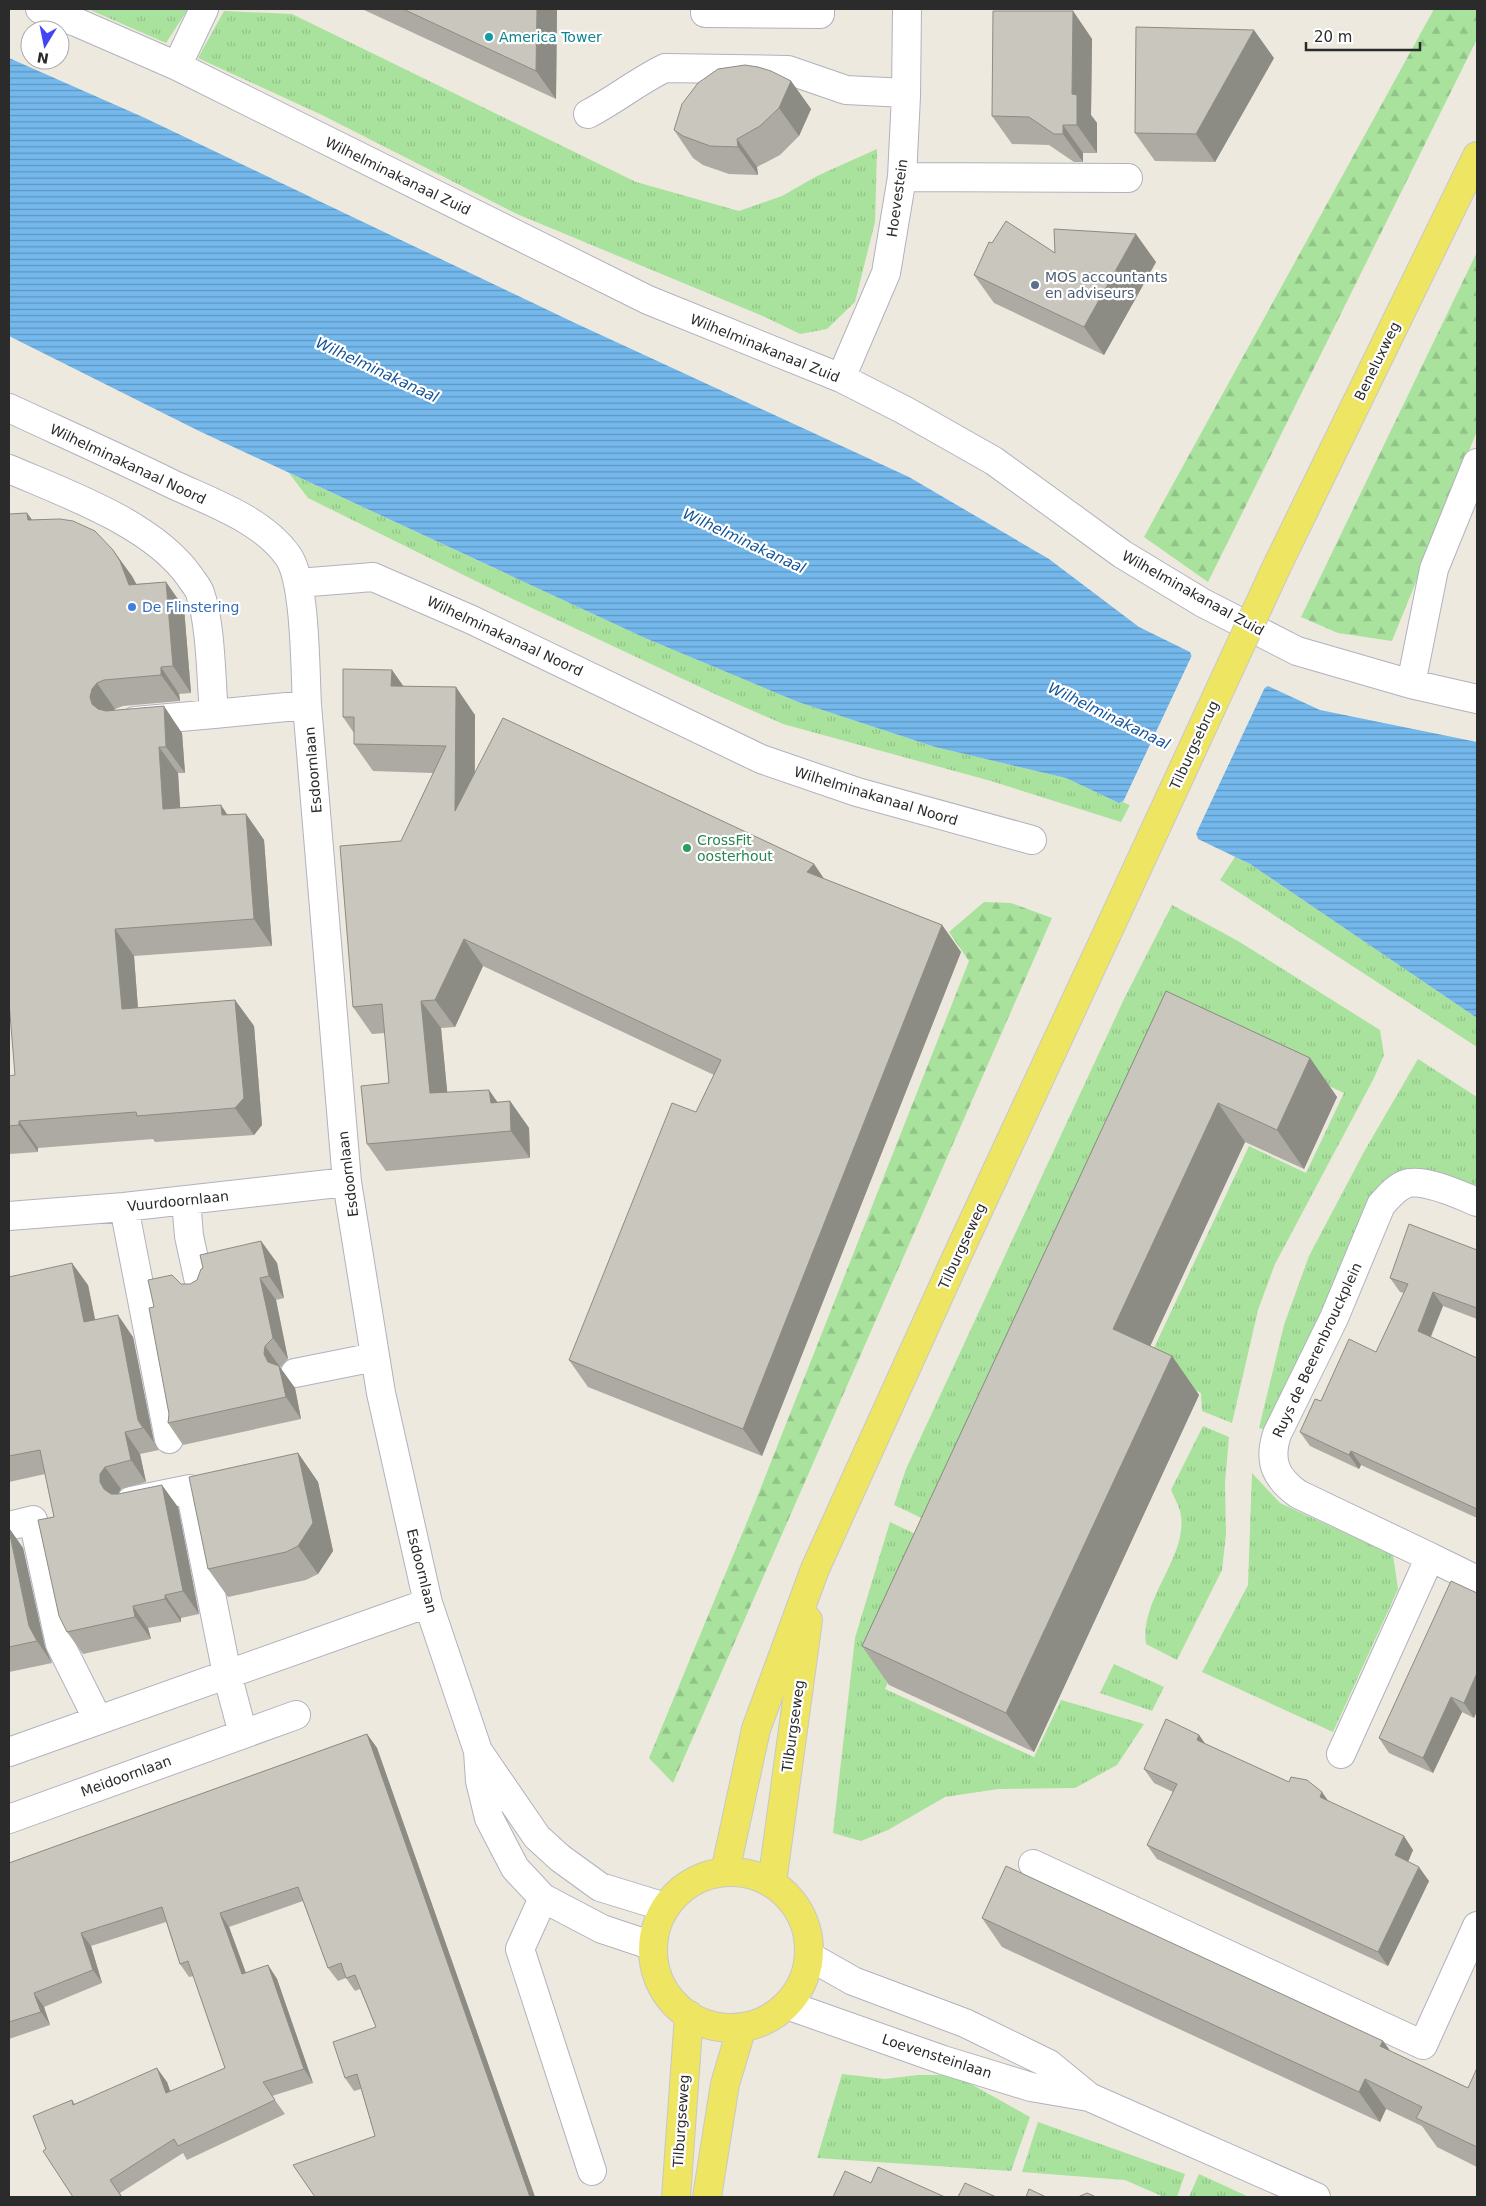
<svg xmlns="http://www.w3.org/2000/svg" width="1486" height="2206" viewBox="0 0 1486 2206" font-family="'DejaVu Sans',sans-serif">
  <defs>
    <pattern id="grass-tufts" width="24" height="20" patternUnits="userSpaceOnUse" patternTransform="scale(1.25)"><rect width="24" height="20" fill="#a8e29c"/><path d="M3 7l-1-3M5 7V3M7 7l1-3M15 17l-1-3M17 17v-4M19 17l1-3" fill="none" stroke="#91c287"/></pattern>
    <pattern id="forest-firs" width="22" height="20" patternUnits="userSpaceOnUse" patternTransform="scale(1.25)"><rect width="22" height="20" fill="#a8e29c"/><path d="M5 1l3.5 6h-7zM16 11l3.5 6h-7z" fill="#91c287"/></pattern>
    <pattern id="water-rules" width="6" height="5" patternUnits="userSpaceOnUse" patternTransform="scale(1.25)"><rect width="6" height="5" fill="#74b8ec"/><path d="M0 2.5h6" fill="none" stroke="#5f96bf"/></pattern>
  </defs>
  <rect width="100%" height="100%" fill="#ede9de"/>
  <path fill="url(#grass-tufts)" d="M88,9H188L166,43Z
    M224,11L292,14L636,182L739,211L782,196L817,176L877,149L875,222L855,302L827,329L800,334L765,317L517,214L322,115L198,58Z
    M289,473L645,638L798,702L935,747L1066,778L1119,803L1125,800L1131,803L1121,822L991,781L783,724L717,695L496,591L308,498Z
    M1235,857L1250,864L1477,1018V1047L1220,880Z
    M1172,905L1238,941L1380,1030L1384,1055L1374,1078L1275,1264L1258,1310L1232,1423L1202,1411L1201,1393L1145,1367L1249,1146L1306,1173L1344,1093L1192,1022L951,1532L894,1505L906,1469L1125,997Z
    M1418,1059L1477,1097V1189L1416,1169L1385,1181L1264,1429L1259,1428L1284,1325L1309,1256L1365,1150Z
    M1203,1426L1229,1437L1225,1483L1226,1534L1222,1570L1177,1660L1146,1644C1139,1598 1191,1554 1180,1511C1178,1504 1174,1497 1171,1490Z
    M1252,1473L1280,1503L1393,1555L1398,1589L1333,1732L1202,1672L1248,1585Z
    M890,1522L947,1549L885,1689L1034,1757L1061,1700L1144,1724L1117,1765L1075,1788L998,1789L945,1797L888,1830L861,1841L833,1833L855,1638Z
    M1114,1664L1164,1687L1152,1711L1100,1693Z
    M842,2074L885,2079L918,2075H945L960,2078L1030,2117L1011,2171L817,2158Z
    M1038,2122L1185,2174L1177,2197H1164L1125,2180L1022,2172Z
    M1199,2174L1249,2197H1189Z"/>
  <path fill="url(#forest-firs)" d="M1434,9H1477V39L1208,582L1144,537Z
    M1477,252V431L1392,641L1338,633L1301,617Z
    M984,902L1011,903L1052,918L673,1783L649,1758L754,1505L969,961L949,932Z"/>
  <path fill="url(#water-rules)" d="M9,58L145,118L575,323L909,477L1049,559L1139,627L1190,652L1192,657L1263,689L1268,686L1320,710L1477,742V1018L1250,864L1198,839L1196,833L1125,800L1119,803L1066,778L935,747L798,702L645,638L199,431L9,336Z"/>
  <path fill="#ede9de" d="M1193,653L1263,686L1266,685L1195,836L1123,802Z"/>
  <g fill="none" stroke-linecap="round" stroke-linejoin="round">
    <defs>
      <path id="minor" d="M40,9L76,22L177,66L648,300L841,378L904,410L994,461L1122,554L1203,603L1297,651L1411,684L1477,699
        M705,9V13L820,14V9
        M177,66L204,9
        M588,114C615,100 638,81 665,68L788,70L846,90L906,93
        M902,177L1128,178
        M841,378L886,273L902,177L906,96L907,9
        M9,408C63,433 117,457 170,483C210,502 262,519 288,556C306,581 305,672 307,705L347,1182L381,1393L428,1603L478,1751L480,1781L489,1818L515,1868L543,1898L602,1929L653,1946
        M9,469C67,494 153,524 190,577C193,582 198,587 200,593C211,624 211,679 214,714L307,705
        M298,583L373,577L472,620L761,759L857,792L1032,840
        M1411,684L1434,569L1477,463
        M135,721L214,714
        M186,1200L189,1236L201,1291
        M124,1207L169,1439
        M9,1216L124,1207L347,1182
        M295,1373L375,1357
        M131,1501L190,1489L227,1674L243,1734
        M9,1526L33,1520L60,1644L98,1720
        M1430,1557L1298,1494C1276,1478 1268,1462 1277,1434L1334,1318L1381,1205C1388,1197 1398,1185 1409,1183C1428,1180 1460,1195 1477,1202
        M478,1751L537,1837L560,1858L600,1887L665,1907
        M9,1752L428,1603
        M1341,1754L1430,1557L1477,1580
        M9,1819L296,1715
        M1033,1864L1423,2045L1477,1926
        M543,1898L520,1949L592,2171
        M809,1956L853,1981L965,2023L1049,2064L1088,2096
        M787,2005L943,2060L1031,2087L1089,2097L1316,2197"/>
      <path id="major" d="M1277,566L1477,156
        M725,1872L756,1729L815,1569L957,1256L1111,925
        M653 1950a78 78 0 1 1 156 0a78 78 0 1 1-156 0Z
        M772,1883L808,1620
        M676,2197L689,2015
        M707,2197L725,2084L742,2027"/>
    </defs>
    <use href="#minor" stroke="#b1b2bf" stroke-width="30"/>
    <use href="#major" stroke="#c8c8c8" stroke-width="30"/>
    <use href="#minor" stroke="#fff" stroke-width="28"/>
    <use href="#major" stroke="#eee562" stroke-width="28"/>
    <defs>
      <path id="major-bridge" d="M1111,925L1277,566"/>
    </defs>
    <use href="#major-bridge" stroke="#c8c8c8" stroke-width="30" stroke-linecap="butt"/>
    <use href="#major-bridge" stroke="#eee562" stroke-width="28"/>
  </g>
  <path fill="#acaaa3" d="M362,9H557L556,99Z
    M1073,11L1092,39L1091,115L1097,123V153H1083V162H1074L1049,145L1012,144L992,116Z
    M1274,58L1215,162L1155,161L1135,133Z
    M791,81L811,109L799,136L780,155L757,167L758,175L729,174L703,165L693,158L674,130Z
    M992,243L1055,253L1156,262L1104,355L994,303L974,275Z
    M27,513L32,520L113,550L136,584L166,582L184,608L191,693L179,694L180,701L123,706L115,709L114,710L182,733L185,773H178L180,808L228,815L246,814L264,840L272,946L134,956L138,1008L235,1000L254,1026L262,1125L254,1135L155,1142L153,1139L38,1148V1152L9,1154V1076L15,1075Z
    M392,670L403,686L475,715V772L814,864L824,879L942,925L961,952L762,1456L588,1387L569,1360L696,1112L714,1075L483,966L455,1027L441,1028L447,1092L498,1102L510,1101L529,1128L530,1158L386,1171L367,1144L389,1083L385,1033L372,1034L353,1007L401,841L433,773L373,771L354,744V733L343,717Z
    M1166,991L1310,1058L1337,1097L1304,1169L1245,1142L1150,1346L1172,1356L1199,1395L1034,1752L889,1685L862,1646Z
    M261,1241L277,1263L284,1298L276,1300L288,1359L280,1368L295,1388L301,1419L183,1445L168,1423L169,1414L154,1307L197,1280L203,1268Z
    M1477,1250V1319L1443,1306L1431,1337L1477,1358V1518L1361,1465L1359,1469L1310,1446L1300,1432L1321,1401L1376,1352L1404,1293L1400,1292L1390,1278Z
    M9,1277L88,1285L95,1319L133,1337L154,1442L159,1450L140,1454L146,1482L121,1489L118,1494L178,1507L199,1614L181,1618V1622L148,1628L151,1639L83,1654L67,1632L54,1517L45,1474L9,1482Z
    M298,1453L318,1482L333,1551L318,1574L306,1580L228,1597L208,1569Z
    M9,1528L23,1548L45,1647L52,1663L9,1672Z
    M1477,1593V1711L1474,1718L1462,1712L1433,1773L1389,1753L1379,1738Z
    M367,1734L377,1748L535,2197H315L375,2136L361,2089L354,2091L345,2078L376,2027L360,1989L355,1991L346,1978L338,1981L328,1968L303,1901L229,1927L246,1973L268,1965L277,1979L313,2083L272,2096L285,2114L187,2160L183,2153L120,2193L122,2197H73L46,2149L72,2100L75,2104L167,2082L170,2092L225,2068L194,1976L189,1977L180,1964L166,1922L91,1946L102,1983L44,2007L50,2025L9,2039V1863Z
    M1199,1735L1205,1744L1328,1801L1413,1850L1408,1862L1429,1881L1388,1966L1157,1859L1147,1845L1173,1792L1154,1783L1144,1769Z
    M982,1918L1383,2041L1390,2051L1468,2088L1477,2068V2167L1437,2147L1422,2126L1386,2109L1380,2122L1002,1947Z"/>
  <path fill="#8c8b84" d="M537,9H557L556,99L536,71Z
    M1073,11L1092,39L1091,115L1097,123V153L1077,125L1072,94Z
    M1254,30L1274,58L1215,162L1196,134Z
    M791,81L811,109L799,136L779,108Z
    M1063,125L1083,153V162L1063,134Z
    M737,139L757,167L758,175L738,147Z
    M1136,234L1156,262L1104,355L1084,327Z
    M27,513L46,539L28,520Z
    M113,550L132,576L138,587L129,585Z
    M166,582L184,608L191,693L173,666Z
    M161,667L179,694L180,701L161,675Z
    M392,670L411,697L391,686Z
    M97,683L115,709L110,715L111,731L92,704L90,697L92,689Z
    M456,687L475,715L474,838L455,811Z
    M164,706L182,733L185,773L166,747Z
    M159,747L178,773L182,836L163,809Z
    M221,805L239,832L222,815Z
    M246,814L264,840L272,946L254,919Z
    M814,864L833,892L807,872Z
    M942,925L961,952L762,1456L743,1429Z
    M115,929L134,956L140,1036L122,1009Z
    M464,939L483,966L455,1027L435,1000Z
    M235,1000L254,1026L262,1125L254,1135L235,1108Z
    M421,1001L441,1028L450,1120L430,1093Z
    M1310,1058L1337,1097L1304,1169L1277,1130Z
    M489,1090L508,1117L491,1103Z
    M510,1101L529,1128L530,1158L511,1131Z
    M1218,1103L1245,1142L1140,1368L1113,1329Z
    M19,1121L38,1148V1152L19,1125Z
    M261,1241L277,1263L284,1298L269,1276Z
    M72,1263L88,1285L100,1344L84,1322Z
    M260,1278L276,1300L288,1359L273,1338Z
    M1433,1292L1443,1306L1427,1345L1418,1331Z
    M118,1315L133,1337L154,1442L159,1450L138,1420Z
    M265,1346L295,1388L301,1419L286,1397L264,1354Z
    M1172,1356L1199,1395L1034,1752L1006,1713Z
    M125,1432L140,1454L146,1482L131,1460Z
    M1351,1451L1361,1465L1359,1469L1349,1455Z
    M298,1453L318,1482L333,1551L318,1574L298,1546Z
    M105,1467L121,1489L116,1497L104,1489L100,1482V1474Z
    M162,1485L178,1507L199,1614L183,1591Z
    M9,1528L23,1548L45,1647L52,1663L37,1641L29,1626Z
    M165,1595L181,1618V1622L165,1599Z
    M133,1606L148,1628L151,1639L135,1617Z
    M1477,1673V1711L1474,1718L1464,1703Z
    M1451,1697L1462,1712L1433,1773L1423,1758Z
    M367,1734L377,1748L535,2197H530Z
    M1199,1735L1209,1749L1197,1740Z
    M1322,1792L1332,1806L1320,1797Z
    M1404,1836L1413,1850L1405,1869L1395,1855Z
    M1419,1867L1429,1881L1388,1966L1378,1952Z
    M220,1913L229,1927L251,1987L242,1974Z
    M81,1933L91,1946L102,1983L93,1970Z
    M268,1965L277,1979L313,2083L304,2069Z
    M34,1993L44,2007L50,2025L41,2012Z
    M1383,2041L1404,2070L1380,2046Z
    M157,2068L167,2082L176,2107L166,2093Z
    M1365,2079L1386,2109L1380,2122L1359,2092Z"/>
  <path fill="#c8c6bd" stroke="#8c8b84" d="M403,9H537L536,71Z
    M993,11H1073L1072,94L1077,95V125H1063V134H1054L1029,117L992,116Z
    M1136,27L1254,30L1196,134L1135,133Z
    M745,65L758,67L771,71L791,81L779,108L760,126L737,139L738,147L710,146L683,136L674,130L682,104L698,83L718,69Z
    M1006,221L1055,253L1054,229L1136,234L1084,327L974,275L989,242L992,243Z
    M27,513L28,520L60,519L73,521L95,531L113,550L120,561L129,585L166,582L173,666L161,667V675L104,680L97,683L92,689L90,697L92,704L98,709L106,711L164,706L166,747H159L163,809L221,805L222,815L246,814L254,919L115,929L122,1009L235,1000L244,1098L235,1108L137,1116L136,1112L19,1121V1125L9,1126V1076L15,1075L9,1002V514Z
    M343,669L392,670L391,686L456,687L455,811L503,718L814,864L807,872L942,925L743,1429L569,1360L672,1103L696,1112L721,1060L464,939L435,1000L421,1001L430,1093L489,1090L491,1103L510,1101L511,1131L367,1144L361,1086L389,1083L382,1004L353,1007L340,846L401,841L446,746L354,744V717H343Z
    M1166,991L1310,1058L1277,1130L1218,1103L1113,1329L1172,1356L1006,1713L862,1646Z
    M1409,1224L1477,1250V1308L1433,1292L1418,1331L1477,1358V1509L1351,1451L1349,1455L1300,1432L1315,1399L1321,1401L1349,1339L1376,1352L1408,1284L1390,1278Z
    M261,1241L269,1276L260,1278L273,1338L265,1346L264,1354L268,1362L279,1366L286,1397L168,1423L169,1414L149,1308L154,1307L148,1280L172,1275L181,1284H190L197,1280L201,1269L203,1268L200,1255Z
    M72,1263L84,1322L118,1315L138,1420L143,1428L125,1432L131,1460L105,1467L100,1474V1482L104,1489L111,1494H118L162,1485L183,1591L165,1595V1599L133,1606L135,1617L67,1632L59,1616L38,1520L54,1517L40,1450L9,1456V1277Z
    M298,1453L313,1523L298,1546L286,1552L208,1569L189,1477Z
    M9,1530L29,1626L37,1641L9,1647Z
    M1451,1581L1477,1593V1673L1464,1703L1451,1697L1423,1758L1379,1738Z
    M1166,1719L1199,1735L1197,1740L1289,1782L1291,1777L1307,1780L1322,1792L1320,1797L1404,1836L1395,1855L1419,1867L1378,1952L1147,1845L1177,1784L1144,1769Z
    M367,1734L530,2197H315L293,2165L375,2136L357,2074L345,2078L333,2042L376,2027L355,1975L346,1978L341,1963L328,1968L298,1887L220,1913L242,1974L268,1965L304,2069L263,2082L275,2100L178,2146L174,2139L110,2180L121,2196L119,2197H73L43,2151L46,2149L33,2116L72,2100L73,2105L157,2068L166,2093L225,2068L188,1961L180,1964L162,1907L81,1933L93,1970L34,1993L41,2012L9,2022V1863Z
    M1006,1866L1383,2041L1380,2046L1468,2088L1477,2068V2147L1416,2118L1422,2107L1365,2079L1359,2092L982,1918Z
    M878,2167L945,2197H833L845,2171L871,2183Z
    M965,2183L996,2197H958Z
    M1029,2189L1046,2197H1026Z
    M1087,2193L1096,2197H1078Z"/>
  <circle fill="#0f9aa8" stroke="#fff" stroke-width="2" cx="489" cy="37" r="5"/>
  <circle fill="#5c6f8a" stroke="#fff" stroke-width="2" cx="1035" cy="285" r="5"/>
  <circle fill="#3f7fe0" stroke="#fff" stroke-width="2" cx="132" cy="607" r="5"/>
  <circle fill="#2e9e5b" stroke="#fff" stroke-width="2" cx="687" cy="848" r="5"/>
  <g text-anchor="middle" dominant-baseline="central" stroke-width="4.5" stroke-linejoin="round" paint-order="stroke">
    <g font-size="14" fill="#0d838f" stroke="#fff" text-anchor="start">
      <text x="499" y="37">America Tower</text>
    </g>
    <g font-size="14" fill="#2b2b2b" stroke="#fff">
      <text transform="translate(398 176) rotate(26)">Wilhelminakanaal Zuid</text>
      <text transform="translate(897 198) rotate(-82)">Hoevestein</text>
      <text transform="translate(765 348) rotate(22)">Wilhelminakanaal Zuid</text>
      <text transform="translate(1377 361) rotate(-64)">Beneluxweg</text>
      <text transform="translate(128 464) rotate(25)">Wilhelminakanaal Noord</text>
      <text transform="translate(1193 593) rotate(29)">Wilhelminakanaal Zuid</text>
      <text transform="translate(505 636) rotate(25)">Wilhelminakanaal Noord</text>
      <text transform="translate(1194 745) rotate(-65)">Tilburgsebrug</text>
      <text transform="translate(313 770) rotate(-95)">Esdoornlaan</text>
      <text transform="translate(876 796) rotate(17)">Wilhelminakanaal Noord</text>
      <text transform="translate(348 1174) rotate(-97)">Esdoornlaan</text>
      <text transform="translate(178 1201) rotate(-6)">Vuurdoornlaan</text>
      <text transform="translate(962 1246) rotate(-65)">Tilburgseweg</text>
      <text transform="translate(1317 1350) rotate(-65)">Ruys de Beerenbrouckplein</text>
      <text transform="translate(422 1571) rotate(76)">Esdoornlaan</text>
      <text transform="translate(793 1726) rotate(-82)">Tilburgseweg</text>
      <text transform="translate(126 1776) rotate(-20)">Meidoornlaan</text>
      <text transform="translate(937 2056) rotate(18)">Loevensteinlaan</text>
      <text transform="translate(681 2121) rotate(-86)">Tilburgseweg</text>
    </g>
    <g font-size="14" fill="#4e5e75" stroke="#fff" text-anchor="start">
      <text x="1045" y="277">MOS accountants<tspan x="1045" dy="16">en adviseurs</tspan></text>
    </g>
    <g font-size="14" fill="#366cbe" stroke="#fff" text-anchor="start">
      <text x="142" y="607">De Flinstering</text>
    </g>
    <g font-size="14" fill="#27864d" stroke="#fff" text-anchor="start">
      <text x="697" y="840">CrossFit<tspan x="697" dy="16">oosterhout</tspan></text>
    </g>
    <g font-size="15" font-style="italic" fill="#11539a" stroke="#fff">
      <text transform="translate(377 370) rotate(25)">Wilhelminakanaal</text>
      <text transform="translate(744 541) rotate(25)">Wilhelminakanaal</text>
      <text transform="translate(1109 716) rotate(26)">Wilhelminakanaal</text>
    </g>
  </g>
  <rect width="1486" height="2206" fill="none" stroke="#2b2b2b" stroke-width="20"/>
  <g transform="translate(45 45) rotate(190)"><circle r="24" fill="#ffffff" stroke="#aaaaaa"/>
  <path d="M0-4L9 19L0 12L-9 19Z" fill="#4245f6"/>
  <text y="-8" font-size="14" font-weight="bold" text-anchor="middle" fill="#2b2b2b">N</text>
  </g>
  <path d="M1306 42v8h114v-8" fill="none" stroke="#2b2b2b" stroke-width="2.5"/>
  <text x="1314" y="42" font-size="15" fill="#2b2b2b" stroke="#ffffff" stroke-width="4" paint-order="stroke">20 m</text>
</svg>
